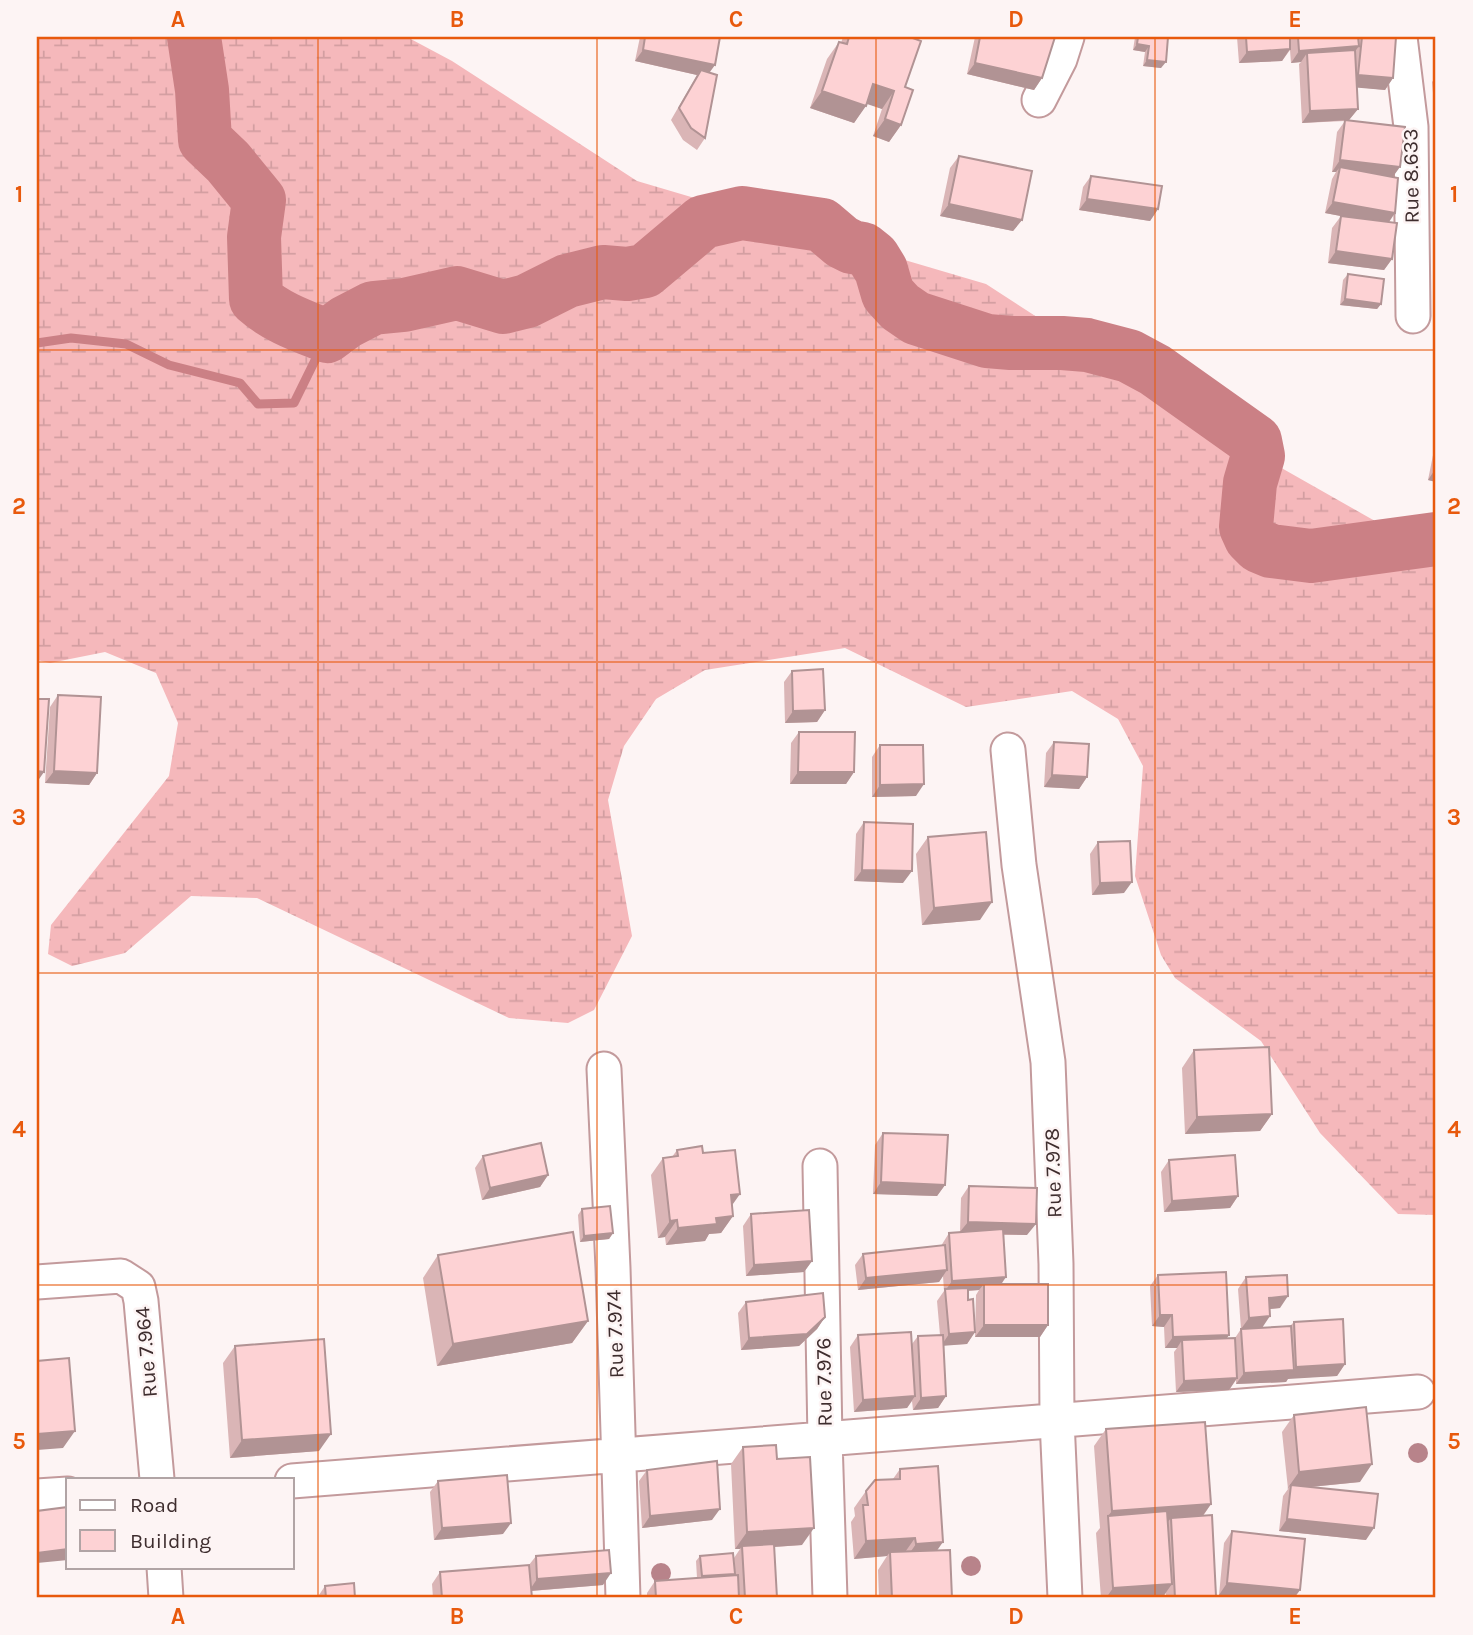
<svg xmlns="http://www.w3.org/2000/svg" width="1473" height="1635" viewBox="0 0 1473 1635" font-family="Karla,sans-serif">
  <defs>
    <pattern id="wetland-marsh" width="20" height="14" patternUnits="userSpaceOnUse" patternTransform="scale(1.75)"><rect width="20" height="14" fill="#f5b8bb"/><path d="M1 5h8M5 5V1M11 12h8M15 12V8" fill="none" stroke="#d39ea1"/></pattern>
  </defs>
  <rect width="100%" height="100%" fill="#fdf4f4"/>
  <path fill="url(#wetland-marsh)" d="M37,37H407L452,61L637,181L986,284L1193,418L1375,521L1436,539V1215L1398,1214L1320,1133L1261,1041L1175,978L1161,955L1135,876L1143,766L1118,719L1072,691L966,707L845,648L705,670L656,699L624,746L608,800L632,936L594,1010L568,1023L509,1018L257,898L191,896L125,953L72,966L48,954L51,925L169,776L178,723L156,673L105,652L50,663L37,660Z"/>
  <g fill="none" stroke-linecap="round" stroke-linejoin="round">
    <path stroke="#cb8085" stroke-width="9" d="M37,343L71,338L126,344L169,365L240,383L258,404L294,403L327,336"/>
    <path stroke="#cb8085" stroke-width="54" d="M194,37L202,90L205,140L228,162L259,200L254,237L256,299C276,317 302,326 327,336L346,322L373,308L404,305L457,293L503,307L527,301L567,281L603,272L627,274L645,271L703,222L742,213L822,225L842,242L852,247L863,249L873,257L881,270L888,294L900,307L916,318L987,341L1011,343H1062L1087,345L1129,356L1155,370L1255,441L1258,456L1250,483L1246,527L1251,538L1259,546L1271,551L1311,556L1436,539"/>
    <defs>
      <path id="minor" d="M1400,37L1411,127L1413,316
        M1039,100L1060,59L1067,37
        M1008,750L1019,865L1048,1062L1056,1264L1057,1420L1065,1598
        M604,1069L613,1268L623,1598
        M820,1166L825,1439L830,1598
        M37,1282L121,1276L138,1287L141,1301L157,1479
        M292,1481L1418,1392
        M37,1496L68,1494
        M164,1567L166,1598"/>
    </defs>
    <use href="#minor" stroke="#c39a9c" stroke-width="37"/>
    <use href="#minor" stroke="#fff" stroke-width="33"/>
  </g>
  <g fill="#b8838a">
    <circle cx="1418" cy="1453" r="10"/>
    <circle cx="971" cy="1566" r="10"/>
    <circle cx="661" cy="1573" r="10"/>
  </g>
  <path fill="#dab5b6" d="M640,37H720L709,73L705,138L697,150L683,140L671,120L697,75L635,61Z
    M843,37H910L901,125L889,142L873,136L882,109L867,103L854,123L810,108L827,59L839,42L841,43Z
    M975,37H1055L1042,78L1034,90L967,74Z
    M1135,37H1168L1161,68L1143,66L1145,52L1133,50Z
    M1237,37H1290V40L1292,37H1396L1393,78L1385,90L1357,87L1358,109L1349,120L1393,177L1389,222L1392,259L1384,270L1328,263L1332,228L1341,216L1325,213L1332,179L1336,172H1332L1337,132L1345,121L1302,123L1299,64L1301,62L1291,63L1290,50L1282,61L1239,63Z
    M1436,77V126L1432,82Z
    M959,156L1022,220L1013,231L940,216L950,168Z
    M1091,176L1158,209L1150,221L1079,210L1083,187Z
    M1348,274L1381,304L1377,309L1340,305L1343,280Z
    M1436,440V482L1428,480Z
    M792,671L825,710L817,722L785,723L784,682Z
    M58,695L97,773L89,785L45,783L50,707Z
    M799,732L854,772L846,784H790L791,743Z
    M1054,742L1087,777L1079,789L1044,787L1046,753Z
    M880,745L916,796L872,797V757Z
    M864,822L903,883L854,881L856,834Z
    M928,837L980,920L922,925L916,854Z
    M1098,842L1124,893L1092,895L1090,854Z
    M1194,1050L1272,1114L1260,1131L1185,1134L1182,1068Z
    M883,1133L945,1185L937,1196L873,1194L875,1145Z
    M677,1150L703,1153L732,1205L733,1216L721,1233L709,1234L705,1241L666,1245L665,1237L658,1238L651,1175L663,1158L672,1157Z
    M483,1156L548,1175L540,1187L482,1200L475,1168Z
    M1169,1160L1238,1196L1230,1208L1164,1212L1161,1172Z
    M969,1186L1027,1235H1004L1002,1284L1048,1325L1040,1337H975L976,1295L979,1290L968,1291V1300L975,1332L967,1344L943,1345L946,1396L938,1408L913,1410L912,1401L907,1408L854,1412L850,1347L858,1335L912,1344L918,1336L940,1335L937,1301L944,1291L943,1276L939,1282L858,1290L855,1265L863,1254L941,1246L949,1233L960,1232L961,1198Z
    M582,1209L613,1233L609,1239L580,1242L578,1215Z
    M751,1214L812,1261L804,1272L746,1276L743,1226Z
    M438,1255L588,1321L572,1343L437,1366L423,1278Z
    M1158,1275L1229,1335L1226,1338H1235L1241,1329L1238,1289L1246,1277L1280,1308L1269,1309L1262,1328L1290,1326L1294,1322L1345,1364L1337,1376L1288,1378L1286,1382L1236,1384V1380L1229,1390L1176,1392L1174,1352L1177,1348H1165L1164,1327L1152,1326L1150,1286Z
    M746,1302L825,1317L817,1329L799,1346L741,1350L738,1313Z
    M235,1346L319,1451L230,1458L223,1363Z
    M1294,1415L1360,1482L1310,1487L1366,1540L1279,1531L1283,1496L1288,1489L1282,1432Z
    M1106,1429L1211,1504L1203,1516L1216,1596L1215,1598H1166V1593L1162,1598H1101L1096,1533L1100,1528L1094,1446Z
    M743,1447L777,1459L802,1545L774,1547L777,1598H647V1593L655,1581L697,1578L696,1561L700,1556L733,1575H735L734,1558L740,1549H735L731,1464Z
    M900,1469L937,1550L952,1598H879L878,1570L887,1556L854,1559L851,1522L855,1516L854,1508L866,1491L893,1479Z
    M647,1470L712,1520L642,1528L639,1481Z
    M438,1481L503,1534L434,1540L430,1492Z
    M1232,1531L1300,1590L1294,1598H1255L1219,1595L1224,1543Z
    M536,1556L603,1585L531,1591L532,1598H433L432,1584L440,1572L529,1565Z
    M325,1586L355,1598H317Z"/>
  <path fill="#b19394" d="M1137,44L1149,46L1145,52L1133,50Z
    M1359,46L1351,57L1307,53L1301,62L1291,63L1299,51Z
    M1290,49L1282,61L1239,63L1247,52Z
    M643,50L715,65L707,76L701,70L697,75L635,61Z
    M1147,60L1166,62L1161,68L1143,66Z
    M975,63L1042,78L1034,90L967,74Z
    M1358,75L1393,78L1385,90L1350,87Z
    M873,84L894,91L882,109L861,102Z
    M822,91L866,106L854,123L810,108Z
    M1358,109L1349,120L1302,123L1310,111Z
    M885,119L901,125L889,142L873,136Z
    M1340,160L1400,167L1392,178L1340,167L1336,172H1332Z
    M1087,199L1158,209L1150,221L1079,210Z
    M1333,202L1395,213L1387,225L1325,213Z
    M949,204L1022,220L1013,231L940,216Z
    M1336,251L1392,259L1384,270L1328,263Z
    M1345,299L1381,304L1377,309L1340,305Z
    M1436,468V482L1428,480Z
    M825,710L817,722L785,723L793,711Z
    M37,771L44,772L37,782Z
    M54,771L97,773L89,785L45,783Z
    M798,772H854L846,784H790Z
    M1052,775L1087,777L1079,789L1044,787Z
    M924,784L916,796L872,797L880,785Z
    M862,870L912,871L903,883L854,881Z
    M1132,882L1124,893L1092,895L1100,883Z
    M992,902L980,920L922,925L934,908Z
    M1272,1114L1260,1131L1185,1134L1197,1117Z
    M548,1175L540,1187L482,1200L490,1188Z
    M881,1182L945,1185L937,1196L873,1194Z
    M740,1194L728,1211L731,1195Z
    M1238,1196L1230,1208L1164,1212L1172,1201Z
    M733,1216L721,1233L709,1234L705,1241L666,1245L678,1228L716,1218Z
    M677,1220L665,1237L658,1238L670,1221Z
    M968,1222L1036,1224L1027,1235L959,1233Z
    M613,1233L609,1239L580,1242L584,1236Z
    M812,1261L804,1272L746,1276L754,1265Z
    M947,1270L939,1282L858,1290L866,1278Z
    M1006,1277L998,1289L984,1284L979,1290L946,1292L945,1291L952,1281Z
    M1288,1296L1280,1308L1261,1310L1269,1298Z
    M1160,1315H1172L1164,1327L1152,1326Z
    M1270,1316L1262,1328L1241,1329L1249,1318Z
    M825,1317L817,1329L799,1346L741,1350L749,1338Z
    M588,1321L572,1343L437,1366L453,1344Z
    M984,1325H1048L1040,1337H975Z
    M975,1332L967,1344L941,1346L949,1334Z
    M1229,1335L1221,1347L1182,1340L1177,1348H1165L1173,1337Z
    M1345,1364L1337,1376L1288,1379L1296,1367Z
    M1294,1370L1286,1382L1236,1384L1244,1373Z
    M1237,1378L1229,1390L1176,1392L1184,1381Z
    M915,1396L907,1408L854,1412L863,1400Z
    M946,1396L938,1408L913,1410L921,1398Z
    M75,1431L63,1448L37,1450V1434Z
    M331,1434L319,1451L230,1458L242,1440Z
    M1372,1464L1360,1482L1290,1489L1291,1485L1287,1489L1299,1472Z
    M1211,1504L1199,1521L1171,1518L1167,1523L1108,1516L1112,1511Z
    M720,1509L712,1520L642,1528L650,1516Z
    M1287,1519L1374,1528L1366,1540L1279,1531Z
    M511,1523L503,1534L434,1540L442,1528Z
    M814,1528L802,1545L742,1549V1546L740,1549H735L747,1532Z
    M915,1538L903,1555L890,1552L887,1556L854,1559L866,1541Z
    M943,1542L931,1559L904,1561L916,1544Z
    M68,1549V1560L37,1563V1553Z
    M611,1573L603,1585L529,1591L537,1579Z
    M735,1574L730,1580L698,1582L702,1576Z
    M1227,1583L1300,1590L1294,1598H1255L1219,1595Z
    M1172,1584L1162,1598H1106L1113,1588Z
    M1216,1596L1215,1598H1174Z"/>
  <path fill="#fdd2d4" stroke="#b19394" stroke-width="2" d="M645,37H720L715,65L643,50Z
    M849,37H910L921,41L905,87L913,90L901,125L885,119L894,91L873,84L866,106L822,91L839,42L847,44Z
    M980,37H1055L1042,78L975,63Z
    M1138,37H1168L1166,62L1147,60L1149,46L1137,44Z
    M1246,37H1290V49L1247,52Z
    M1298,37H1358L1359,46L1299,51Z
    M1362,37H1396L1393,78L1358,75Z
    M1355,50L1358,109L1310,111L1307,53Z
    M701,70L717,75L705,138L691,128L679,108Z
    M1345,120L1405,127L1400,167L1340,160Z
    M959,156L1032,171L1022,220L949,204Z
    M1340,167L1398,178L1395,213L1333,202Z
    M1091,176L1162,186L1158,209L1087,199Z
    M1341,216L1397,223L1392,259L1336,251Z
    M1348,274L1384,279L1381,304L1345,299Z
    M823,669L825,710L793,711L792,671Z
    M58,695L101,697L97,773L54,771Z
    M37,699H49L44,772L37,771Z
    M799,732H855L854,772H798Z
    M1054,742L1089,744L1087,777L1052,775Z
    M880,745H923L924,784L880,785Z
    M864,822L913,824L912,871L862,870Z
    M986,832L992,902L934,908L928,837Z
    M1130,841L1132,882L1100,883L1098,842Z
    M1269,1047L1272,1114L1197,1117L1194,1050Z
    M883,1133L948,1135L945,1185L881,1182Z
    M541,1143L548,1175L490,1188L483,1156Z
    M702,1146L703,1153L735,1150L740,1194L731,1195L733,1216L716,1218L717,1224L678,1228L677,1220L670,1221L663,1158L678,1156L677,1150Z
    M1235,1155L1238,1196L1172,1201L1169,1160Z
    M969,1186L1037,1188L1036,1224L968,1222Z
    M610,1206L613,1233L584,1236L582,1209Z
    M809,1210L812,1261L754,1265L751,1214Z
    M1003,1229L1006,1277L952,1281L949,1233Z
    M573,1232L588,1321L453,1344L438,1255Z
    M945,1245L947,1270L866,1278L863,1254Z
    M1226,1272L1229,1335L1173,1337L1172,1315H1160L1158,1275Z
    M1287,1275L1288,1296L1269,1298L1270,1316L1249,1318L1246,1277Z
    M984,1284H1048V1325H984Z
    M968,1288V1300L973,1299L975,1332L949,1334L945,1289Z
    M823,1293L825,1317L807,1334L749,1338L746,1302Z
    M1343,1319L1345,1364L1296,1367L1294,1322Z
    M1291,1326L1294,1370L1244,1373L1241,1329Z
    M911,1332L915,1396L863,1400L858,1335Z
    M943,1335L946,1396L921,1398L918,1336Z
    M1235,1338L1237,1378L1184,1381L1182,1340Z
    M324,1339L331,1434L242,1440L235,1346Z
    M69,1358L75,1431L37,1434V1361Z
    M1366,1407L1372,1464L1299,1472L1294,1415Z
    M1205,1422L1211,1504L1112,1511L1106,1429Z
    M776,1445L777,1459L810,1457L814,1528L747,1532L743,1447Z
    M717,1461L720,1509L650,1516L647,1470Z
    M938,1466L943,1542L916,1544L915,1538L866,1541L863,1505H868L866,1491L875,1480L900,1479V1469Z
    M507,1475L511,1523L442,1528L438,1481Z
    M1291,1485L1378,1494L1374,1528L1287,1519Z
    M68,1507V1549L37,1553V1511Z
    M1167,1511L1172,1584L1113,1588L1108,1516Z
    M1212,1515L1216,1596L1175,1598L1171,1518Z
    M1232,1531L1305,1539L1300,1590L1227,1583Z
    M774,1544L777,1598H745L742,1546Z
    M609,1550L611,1573L537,1579L536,1556Z
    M950,1550L952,1598H892L890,1552Z
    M733,1553L735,1574L702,1576L700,1556Z
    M529,1565L532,1598H442L440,1572Z
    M738,1575L739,1598H656L655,1581Z
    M354,1583L355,1598H326L325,1586Z"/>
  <path fill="none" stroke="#e8590c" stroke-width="2" stroke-opacity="0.55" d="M318,37V1598M597,37V1598M876,37V1598M1155,37V1598M37,350H1436M37,662H1436M37,973H1436M37,1285H1436"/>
  <g text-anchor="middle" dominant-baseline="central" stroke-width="5" stroke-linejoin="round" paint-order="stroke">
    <g font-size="21" fill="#3e2d2e" stroke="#fdf4f4">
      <text transform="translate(1411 176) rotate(-91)">Rue 8.633</text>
      <text transform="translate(1053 1173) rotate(-92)">Rue 7.978</text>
      <text transform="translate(615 1334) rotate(-92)">Rue 7.974</text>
      <text transform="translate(146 1352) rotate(-95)">Rue 7.964</text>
      <text transform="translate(824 1382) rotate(-91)">Rue 7.976</text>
    </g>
  </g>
  <rect width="1473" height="1635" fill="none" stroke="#fdf4f4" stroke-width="77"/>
  <rect x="66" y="1478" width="228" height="91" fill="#fdf4f4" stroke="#b1a4a5" stroke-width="2"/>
  <rect x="80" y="1500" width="35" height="10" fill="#ffffff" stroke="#b1a4a5" stroke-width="2"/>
  <text x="130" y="1512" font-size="21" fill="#3e2d2e">Road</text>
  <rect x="80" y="1530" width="35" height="21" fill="#fdd2d4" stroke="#b1a4a5" stroke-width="2"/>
  <text x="130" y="1548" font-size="21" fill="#3e2d2e">Building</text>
  <rect x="38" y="38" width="1396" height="1558" fill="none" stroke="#e8590c" stroke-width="2.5"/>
  <g font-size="23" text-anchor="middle" font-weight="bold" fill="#e8590c">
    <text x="178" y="27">A</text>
    <text x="457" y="27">B</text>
    <text x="736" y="27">C</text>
    <text x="1016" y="27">D</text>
    <text x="1295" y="27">E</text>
    <text x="19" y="202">1</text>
    <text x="1454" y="202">1</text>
    <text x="19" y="514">2</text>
    <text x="1454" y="514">2</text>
    <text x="19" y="825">3</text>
    <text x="1454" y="825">3</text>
    <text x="19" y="1137">4</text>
    <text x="1454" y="1137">4</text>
    <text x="19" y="1449">5</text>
    <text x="1454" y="1449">5</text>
    <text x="178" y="1624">A</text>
    <text x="457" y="1624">B</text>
    <text x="736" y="1624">C</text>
    <text x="1016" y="1624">D</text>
    <text x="1295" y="1624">E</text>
  </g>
</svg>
